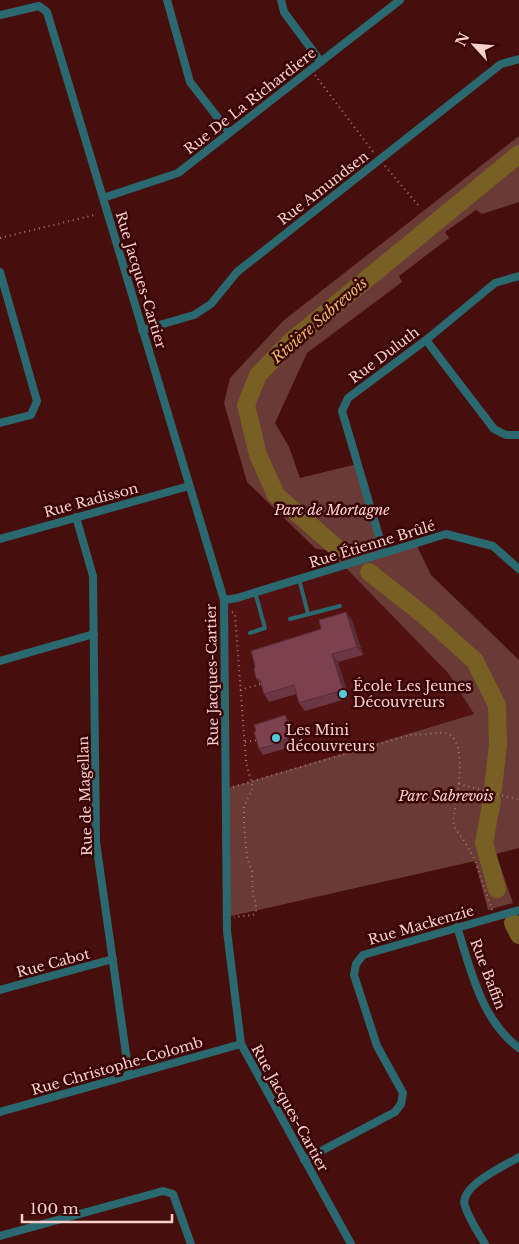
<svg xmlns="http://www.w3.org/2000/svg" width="519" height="1244" viewBox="0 0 519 1244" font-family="'Libre Baskerville',serif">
  <rect width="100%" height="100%" fill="#460e0d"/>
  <path fill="#521211" d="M343,565L448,673L474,714L225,789L224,600Z"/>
  <path fill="#693a36" d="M519,136V202L482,214L476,210L445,232L449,238L399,276L402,282L307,353L275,423L289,447L300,478L357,464L384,553L416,544L431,575L519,660V848L496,854L513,903L488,910L475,861L227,917L225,789L474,714L448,673L343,565L328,550L316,549L247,482L224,403L230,378L283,321Z"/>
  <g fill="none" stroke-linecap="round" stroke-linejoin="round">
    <path stroke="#785f23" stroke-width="18" d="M337,548L276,495L258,455L246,405L258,375L289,343L519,154
      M369,572L426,617L475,661L497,705L498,745L493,789
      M492,800L484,843L497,889
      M513,923L519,935"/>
    <path stroke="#a77a77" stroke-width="2" stroke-dasharray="1 4" stroke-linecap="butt" d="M315,75L374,153
      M385,166L418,205
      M0,238L94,215
      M232,612L235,614L246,762L253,788L244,806V824L247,858L252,871L253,895L256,904V913L253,915L234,917
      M240,690L261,684
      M245,742L258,740
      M233,787L413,734C424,736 434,732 444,733C463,734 460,771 459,784
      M492,910L474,858L465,842L455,828L453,821L459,784L519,800"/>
    <path stroke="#2b6971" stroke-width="4" d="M299,579L308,614
      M290,619L340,606
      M250,633L265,628L255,592"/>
    <path stroke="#2b6971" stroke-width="8" d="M167,0L190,82L229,132
      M281,0L284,12L321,62
      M0,15L39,6L47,12L224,600L227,931L241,1044L351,1244
      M103,198L178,173L400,0
      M0,272L37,401L31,415L0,423
      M142,330L194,315L211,304L237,272L501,64L519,59
      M426,340L494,429L506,435H519
      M76,517L93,576L96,842L129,1075
      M0,539L189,486
      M384,553L342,411L348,398L426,340L495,283L519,276
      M224,600L237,598L446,534L493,546L519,569
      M0,661L94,634
      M457,927C471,970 481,1020 519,1048
      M0,990L113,959
      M0,1112L241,1044
      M304,1160L395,1112L401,1104L403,1093L377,1046L354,975L356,964L363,955L519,910
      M0,1236L163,1191L173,1194L191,1244
      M485,1244C478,1232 469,1219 465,1206C458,1186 505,1166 519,1157"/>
  </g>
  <path fill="#6c3744" d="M352,620L363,655L338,662L349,698L305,711L299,703L296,694L269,702L264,694L261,685L256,678Z
    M289,721L295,743L286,746L287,748L263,755L259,749L256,731Z"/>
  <path fill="#582d37" d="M346,612L352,620L363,655L357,647Z
    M332,654L338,662L349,698L343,690Z
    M285,715L289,721L295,743L292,738Z"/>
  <path fill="#7d404f" stroke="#582d37" d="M346,612L357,647L332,654L343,690L299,703L294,685L264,694L260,680L256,678L254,669L255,666L251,651L321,629L319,620Z
    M285,715L292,738L283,740V742L259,749L254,732L256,731L254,725Z"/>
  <g fill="#52cbd9" stroke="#3a0305" stroke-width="2">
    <circle cx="343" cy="694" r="5"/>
    <circle cx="276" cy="738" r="5"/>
  </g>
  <g text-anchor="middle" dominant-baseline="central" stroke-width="5" stroke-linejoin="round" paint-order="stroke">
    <g font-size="14" fill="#f7d2cd" stroke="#3a0305">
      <text transform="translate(250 101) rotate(-38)">Rue De La Richardiere</text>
      <text transform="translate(323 188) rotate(-38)">Rue Amundsen</text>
      <text transform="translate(141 280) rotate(73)">Rue Jacques-Cartier</text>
      <text transform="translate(384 355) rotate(-37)">Rue Duluth</text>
      <text transform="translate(91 500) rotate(-15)">Rue Radisson</text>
      <text transform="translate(372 544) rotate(-17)">Rue Étienne Brûlé</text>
      <text transform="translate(212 675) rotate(-91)">Rue Jacques-Cartier</text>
      <text transform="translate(85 796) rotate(-92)">Rue de Magellan</text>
      <text transform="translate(421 925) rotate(-16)">Rue Mackenzie</text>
      <text transform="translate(53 963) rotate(-15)">Rue Cabot</text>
      <text transform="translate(488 974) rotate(69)">Rue Baffin</text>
      <text transform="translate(117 1066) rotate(-16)">Rue Christophe-Colomb</text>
      <text transform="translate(290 1108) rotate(61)">Rue Jacques-Cartier</text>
    </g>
    <g font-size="14" font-style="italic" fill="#ffd7d2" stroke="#3a0305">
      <text x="332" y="510">Parc de Mortagne</text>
      <text x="446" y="796">Parc Sabrevois</text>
    </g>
    <g font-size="14" fill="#f7d2cd" stroke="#3a0305" text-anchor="start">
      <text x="353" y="686">École Les Jeunes<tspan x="353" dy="16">Découvreurs</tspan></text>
      <text x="286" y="730">Les Mini<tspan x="286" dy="16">découvreurs</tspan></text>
    </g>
    <g font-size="15" font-style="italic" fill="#e5bf69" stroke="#3a0305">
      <text transform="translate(319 320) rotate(-41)">Rivière Sabrevois</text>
    </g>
  </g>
  <g transform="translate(474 45) rotate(296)" stroke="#3a0305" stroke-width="4" paint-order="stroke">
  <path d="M0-4L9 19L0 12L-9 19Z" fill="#f7d2cd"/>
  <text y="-8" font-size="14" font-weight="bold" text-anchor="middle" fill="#f7d2cd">N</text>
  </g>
  <path d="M22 1214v8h150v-8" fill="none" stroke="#f7d2cd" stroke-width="2.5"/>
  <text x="30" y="1214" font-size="15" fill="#f7d2cd" stroke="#3a0305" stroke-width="4" paint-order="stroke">100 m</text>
</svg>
